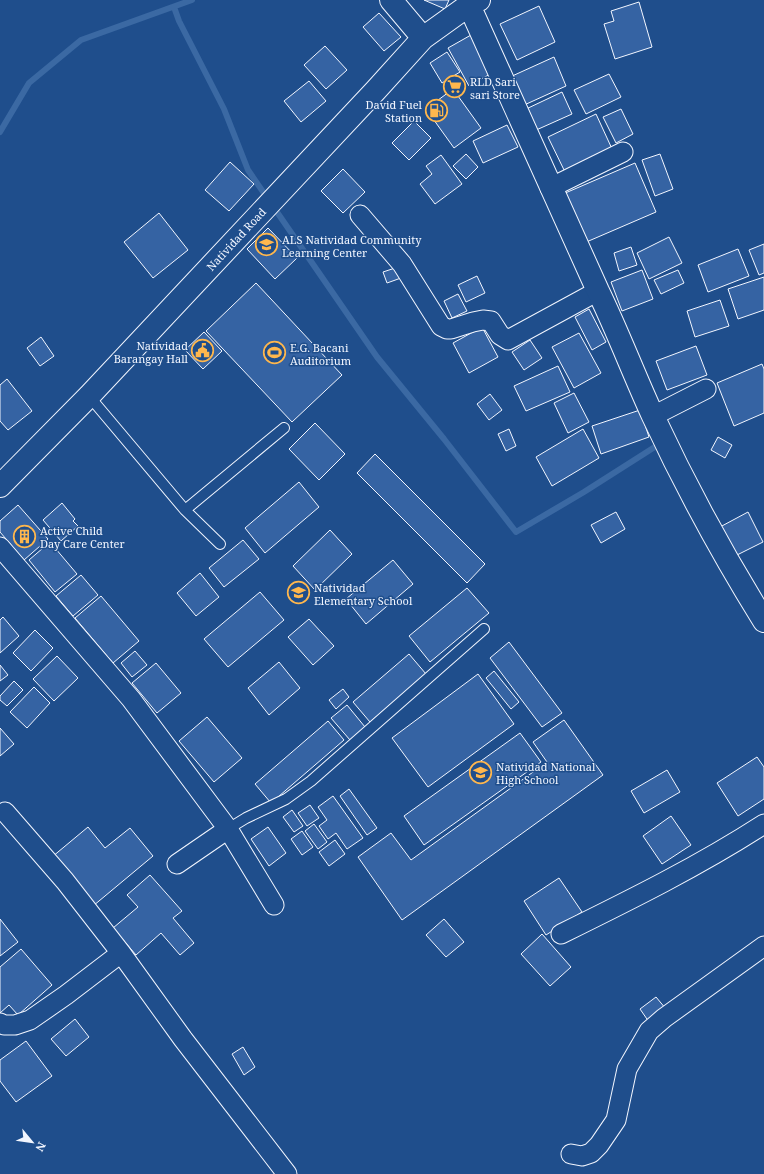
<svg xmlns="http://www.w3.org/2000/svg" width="764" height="1174" viewBox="0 0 764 1174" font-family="'Noto Serif',serif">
  <rect width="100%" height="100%" fill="#1f4e8c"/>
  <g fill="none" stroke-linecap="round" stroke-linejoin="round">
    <path stroke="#3b69a3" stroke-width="6" d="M174,7L179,21L224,109L248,170L377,357L444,439L516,532L584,492L661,443
      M0,132L29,83L81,40L192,0"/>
  </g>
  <path fill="#3563a3" stroke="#f2f6ff" d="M424,0H449L445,9Z
    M639,2L652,47L615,59L604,24L614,21L611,11Z
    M539,6L555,42L517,60L500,24Z
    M379,13L401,37L384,51L363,27Z
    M471,35L492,73L469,86L448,48Z
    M325,46L347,70L326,89L304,65Z
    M447,52L460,72L442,83L430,63Z
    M554,57L566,86L522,106L510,77Z
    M609,74L621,97L586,114L574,90Z
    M309,81L326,101L301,122L284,101Z
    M453,89L481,128L454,148L426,109Z
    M562,92L572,114L534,131L524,110Z
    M621,109L633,134L616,143L603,117Z
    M596,114L613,151L566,174L548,137Z
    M414,121L431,138L409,160L392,143Z
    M507,125L518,147L483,163L473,141Z
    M466,154L478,167L466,179L453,166Z
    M660,154L673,189L655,196L642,160Z
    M441,155L462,184L435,204L420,184L432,174L426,166Z
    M230,162L254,184L229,211L205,190Z
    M635,163L656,212L584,243L563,194Z
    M343,169L365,192L343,213L321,191Z
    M159,213L188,250L153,278L124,242Z
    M268,228L297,258L275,279L247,249Z
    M669,237L682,263L649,279L637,253Z
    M764,244V273L759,275L749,250Z
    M631,247L637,265L619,271L614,253Z
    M738,249L749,276L708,292L698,265Z
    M398,267L401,278L387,283L383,272Z
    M642,270L653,299L622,311L611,282Z
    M678,270L684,283L661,294L654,280Z
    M477,276L485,293L466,302L458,285Z
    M764,277V310L738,319L728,289Z
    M256,283L342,375L292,422L206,331Z
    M458,294L467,311L452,318L444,301Z
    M720,300L729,326L695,337L687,311Z
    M589,309L606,342L592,350L575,317Z
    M482,327L498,357L469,373L453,343Z
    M204,332L222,351L203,369L185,350Z
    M579,333L601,373L574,388L552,347Z
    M41,337L54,356L40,366L27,348Z
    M530,340L542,358L524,370L512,352Z
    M696,346L707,375L667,390L656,361Z
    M762,364L764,369V413L734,426L717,383Z
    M558,366L570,392L526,411L514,386Z
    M7,379L32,411L8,430L0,421V385Z
    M574,393L589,422L568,433L554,403Z
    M490,394L502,410L489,420L477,404Z
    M640,410L649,437L601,454L592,426Z
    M315,423L345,454L319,480L289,449Z
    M509,429L516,446L506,451L498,434Z
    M583,429L599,458L552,486L536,457Z
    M718,437L732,445L725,458L711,450Z
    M375,454L485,564L467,583L357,473Z
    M299,482L319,507L265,553L245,528Z
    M62,503L75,519L73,521L78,526L61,541L43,520Z
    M18,505L48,539L24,560L0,532V521Z
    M616,512L625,529L601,543L591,525Z
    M748,512L763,542L735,556L720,527Z
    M330,530L352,554L315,590L293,566Z
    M243,540L259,559L224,587L209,568Z
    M50,542L77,574L55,592L29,560Z
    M393,560L413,584L366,624L346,599Z
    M200,573L219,597L196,616L177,593Z
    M81,575L98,595L73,616L56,596Z
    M467,588L489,613L430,662L409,636Z
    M260,592L284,620L228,667L204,639Z
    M101,596L139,641L113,663L75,618Z
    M3,617L19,636L0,653V620Z
    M309,619L334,646L313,665L288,637Z
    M35,630L53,648L31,671L13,653Z
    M509,642L562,713L542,727L490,658Z
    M135,651L147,665L132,677L121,663Z
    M409,654L426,674L370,722L353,702Z
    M57,656L78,678L54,701L33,679Z
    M279,662L300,688L269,715L248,688Z
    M156,663L181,693L157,713L132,683Z
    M0,665L8,675L0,681Z
    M494,671L519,702L511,709L486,678Z
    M478,674L514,724L428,787L392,738Z
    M14,681L23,690L7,706L0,700V696Z
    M34,687L50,703L27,728L10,712Z
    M343,689L349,697L336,709L329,700Z
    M347,705L365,727L350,740L331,718Z
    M207,717L242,758L214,782L179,741Z
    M564,720L603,775L402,920L358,857L391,833L411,860L547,762L533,742Z
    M328,721L344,740L271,803L255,784Z
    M0,728L14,744L0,756Z
    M520,733L541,762L424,845L404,816Z
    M757,757L764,767V799L738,816L717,783Z
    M667,770L680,792L644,813L631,791Z
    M349,789L377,828L367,835L340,796Z
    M333,796L363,838L347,849L336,833L328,839L319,826L327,820L318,807Z
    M310,805L319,818L307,826L298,813Z
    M292,810L303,826L294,832L283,817Z
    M671,816L691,845L662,864L643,836Z
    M314,824L327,842L318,849L305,831Z
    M88,827L105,848L130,828L153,856L93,906L52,857Z
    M268,827L286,853L269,866L251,839Z
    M302,831L313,847L302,855L291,839Z
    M335,840L345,854L329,866L319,852Z
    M150,875L182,911L173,918L194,943L180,955L161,933L136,955L113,928L138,907L127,895Z
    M559,878L582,912L546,935L524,901Z
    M0,919L18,942L0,956Z
    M444,919L464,942L446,957L426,935Z
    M542,934L571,967L550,986L521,954Z
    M21,949L52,985L18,1015L9,1005L0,1013V967Z
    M656,997L666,1009L649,1022L640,1009Z
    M75,1019L89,1037L66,1056L51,1039Z
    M26,1041L52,1076L16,1102L0,1081V1060Z
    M243,1047L255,1067L244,1075L232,1054Z"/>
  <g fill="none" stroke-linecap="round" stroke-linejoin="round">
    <defs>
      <path id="lane" d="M89,396L185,510L220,544
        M185,510L284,428
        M228,829L246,818L286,799L311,781L484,629"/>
      <path id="street" d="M550,188L623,152
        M360,215L402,264L441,326L447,329H451L473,322L483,320L491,321L500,335L508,340L598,291
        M653,416L706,389
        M0,547L131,699L228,829L274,905
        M177,864L228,829
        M561,934C630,900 699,866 764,824
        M121,953L183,1039L287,1174
        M0,1023L4,1025H15L30,1020L66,995L121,953L65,881L5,812
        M571,1154L582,1156L591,1153L599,1145L616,1120L627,1069L649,1031L664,1018L764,946"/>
      <path id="secondary" d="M391,0L423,38
        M469,5L598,291C618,332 634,375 653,416C686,487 723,555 764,621
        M0,486L89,396L376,90L423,38L469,5L479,0"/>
    </defs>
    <use href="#lane" stroke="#f2f6ff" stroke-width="12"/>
    <use href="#street" stroke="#f2f6ff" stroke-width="21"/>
    <use href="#secondary" stroke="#f2f6ff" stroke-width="24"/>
    <use href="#lane" stroke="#1f4e8c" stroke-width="10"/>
    <use href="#street" stroke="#1f4e8c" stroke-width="19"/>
    <use href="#secondary" stroke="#1f4e8c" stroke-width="22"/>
  </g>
  <defs>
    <symbol id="supermarket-ring" viewBox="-11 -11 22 22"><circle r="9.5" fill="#1f4e8c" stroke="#ffb74d" stroke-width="1.5"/><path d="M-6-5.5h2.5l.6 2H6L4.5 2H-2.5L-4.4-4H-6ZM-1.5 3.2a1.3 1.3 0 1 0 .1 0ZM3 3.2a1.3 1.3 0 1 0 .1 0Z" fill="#ffb74d"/></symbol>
    <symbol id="fuel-ring" viewBox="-11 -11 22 22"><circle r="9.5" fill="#1f4e8c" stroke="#ffb74d" stroke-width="1.5"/><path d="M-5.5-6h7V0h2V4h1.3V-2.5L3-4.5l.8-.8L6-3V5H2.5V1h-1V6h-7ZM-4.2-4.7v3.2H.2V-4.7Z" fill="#ffb74d"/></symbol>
    <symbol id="school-ring" viewBox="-11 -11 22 22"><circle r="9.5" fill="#1f4e8c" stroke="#ffb74d" stroke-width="1.5"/><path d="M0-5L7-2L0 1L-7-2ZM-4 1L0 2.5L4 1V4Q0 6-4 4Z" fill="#ffb74d"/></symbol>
    <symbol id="civic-ring" viewBox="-11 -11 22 22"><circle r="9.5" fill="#1f4e8c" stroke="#ffb74d" stroke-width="1.5"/><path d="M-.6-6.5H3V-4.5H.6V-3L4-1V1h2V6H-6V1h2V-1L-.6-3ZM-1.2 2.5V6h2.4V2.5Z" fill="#ffb74d"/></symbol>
    <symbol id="stadium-ring" viewBox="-11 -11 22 22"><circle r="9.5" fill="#1f4e8c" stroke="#ffb74d" stroke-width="1.5"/><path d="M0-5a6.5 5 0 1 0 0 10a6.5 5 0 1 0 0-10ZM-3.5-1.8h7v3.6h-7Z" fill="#ffb74d"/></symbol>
    <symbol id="building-ring" viewBox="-11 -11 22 22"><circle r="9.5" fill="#1f4e8c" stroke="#ffb74d" stroke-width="1.5"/><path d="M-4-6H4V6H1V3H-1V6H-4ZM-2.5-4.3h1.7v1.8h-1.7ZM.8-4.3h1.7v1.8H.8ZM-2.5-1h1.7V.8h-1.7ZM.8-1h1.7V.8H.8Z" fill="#ffb74d"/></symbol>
  </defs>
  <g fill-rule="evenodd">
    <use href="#supermarket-ring" x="442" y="74" width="25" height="25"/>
    <use href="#fuel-ring" x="424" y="98" width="25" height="25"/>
    <use href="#school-ring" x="254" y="232" width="25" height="25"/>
    <use href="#civic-ring" x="190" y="338" width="25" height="25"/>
    <use href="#stadium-ring" x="262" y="340" width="25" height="25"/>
    <use href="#building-ring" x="12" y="524" width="25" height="25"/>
    <use href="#school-ring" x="286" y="580" width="25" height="25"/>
    <use href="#school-ring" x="468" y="760" width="25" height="25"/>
  </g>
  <g text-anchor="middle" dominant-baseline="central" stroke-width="3" stroke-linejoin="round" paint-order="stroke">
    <g font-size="11" fill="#f2f6ff" stroke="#1f4e8c" text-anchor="start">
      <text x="470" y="81">RLD Sari<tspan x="470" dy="13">sari Store</tspan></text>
      <text x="422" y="104" text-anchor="end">David Fuel<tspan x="422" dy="13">Station</tspan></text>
      <text x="282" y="239">ALS Natividad Community<tspan x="282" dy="13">Learning Center</tspan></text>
      <text x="188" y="345" text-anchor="end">Natividad<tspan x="188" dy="13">Barangay Hall</tspan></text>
      <text x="290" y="347">E.G. Bacani<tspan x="290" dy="13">Auditorium</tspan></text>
      <text x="40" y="530">Active Child<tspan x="40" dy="13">Day Care Center</tspan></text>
      <text x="314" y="587">Natividad<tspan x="314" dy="13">Elementary School</tspan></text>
      <text x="496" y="766">Natividad National<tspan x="496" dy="13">High School</tspan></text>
    </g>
    <g font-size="11" fill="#f2f6ff" stroke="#1f4e8c">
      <text transform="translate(236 239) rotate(-47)">Natividad Road</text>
    </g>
  </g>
  <g transform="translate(32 1142) rotate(119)" stroke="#1f4e8c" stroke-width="3" paint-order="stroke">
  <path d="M0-3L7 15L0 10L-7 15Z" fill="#f2f6ff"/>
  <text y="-6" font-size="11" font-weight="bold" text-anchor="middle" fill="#f2f6ff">N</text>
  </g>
</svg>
